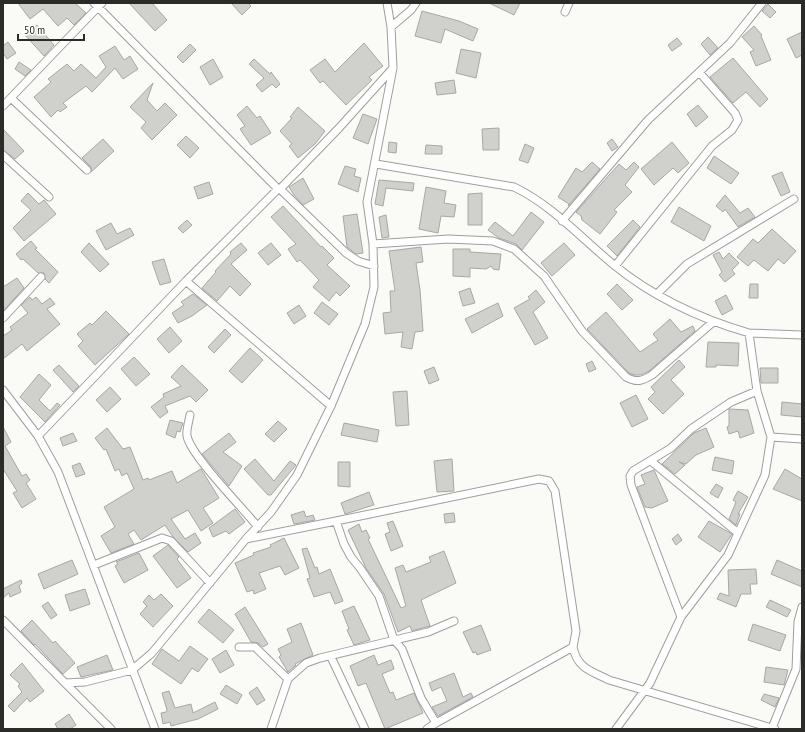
<svg xmlns="http://www.w3.org/2000/svg" width="805" height="732" viewBox="0 0 805 732" font-family="'PT Sans Narrow',sans-serif">
  <rect width="100%" height="100%" fill="#fafbf7"/>
  <path fill="#d0d1cd" stroke="#a7a8a4" d="M18,3H75L86,13L74,25L67,18L58,26L43,9L30,19Z
    M129,3H152L167,20L155,31Z
    M231,3H248L251,6L242,15Z
    M489,3H520L514,15Z
    M768,4L776,12L770,18L762,11Z
    M422,11L459,21L478,29L473,41L445,29L441,43L415,36Z
    M37,25L54,45L44,56L25,35Z
    M754,26L762,35L761,36L771,60L756,66L750,52L754,50L742,37Z
    M802,32V55L796,58L787,39Z
    M708,37L718,48L710,55L701,44Z
    M677,38L682,44L672,51L668,45Z
    M8,42L16,53L7,59L3,53V46Z
    M364,43L383,66L369,77L372,80L346,105L323,81L320,83L310,70L325,59L335,72Z
    M190,44L196,50L183,63L177,57Z
    M115,46L124,60L130,56L138,69L123,79L115,68L92,92L86,86L63,103L67,107L60,112L58,110L51,117L34,97L51,82L48,79L67,64L74,71L81,64L96,78L106,67L99,56Z
    M461,49L481,53L476,78L456,73Z
    M733,58L768,99L760,107L746,92L733,103L710,77Z
    M213,59L223,77L210,85L200,67Z
    M254,59L270,74L271,72L280,84L276,88L272,84L262,92L256,85L264,78L249,64Z
    M19,62L31,70L25,76L15,69Z
    M454,80L456,93L437,95L435,83Z
    M153,83L147,100L157,111L165,103L177,115L152,140L141,128L146,122L130,107Z
    M698,105L708,117L696,127L687,114Z
    M247,106L257,118L260,116L271,133L251,145L240,129L245,126L237,115Z
    M298,107L325,131L315,144L298,158L289,146L292,144L280,131L292,118L290,117Z
    M363,114L377,119L368,144L353,138Z
    M499,128V150H483L482,129Z
    M3,129L24,151L15,159L3,150Z
    M186,136L199,148L190,158L177,145Z
    M103,139L114,151L91,172V167L82,158Z
    M612,139L618,147L612,151L607,143Z
    M389,142L397,143L396,153L388,152Z
    M672,142L689,163L678,173L673,168L654,185L641,169Z
    M525,144L534,148L528,163L519,160Z
    M426,145L442,146V154H425Z
    M714,156L739,173L731,184L707,168Z
    M592,162L600,169L568,206L569,204L558,197L576,168L582,172Z
    M634,162L639,167L625,185L632,192L614,210L617,212L600,234L582,220L581,216L576,212L619,164L626,170Z
    M345,166L356,169L354,176L361,178L358,192L338,184Z
    M782,172L790,192L781,196L772,176Z
    M303,178L314,199L303,205L294,195L289,187Z
    M379,180L414,183L413,191L386,188L383,206L375,204Z
    M209,182L213,194L198,199L194,187Z
    M426,187L446,191L444,203L456,205L454,217L441,216L438,233L419,229Z
    M28,193L39,204L44,200L56,214L24,241L13,228L31,210L21,201Z
    M482,193V225H468V194Z
    M725,195L740,213L748,208L755,217L738,227L725,209L723,212L716,206Z
    M283,206L321,247L322,246L334,258L327,265L350,286L340,296L336,292L329,301L313,287L319,280L300,260L297,262L288,249L296,244L271,217Z
    M679,207L711,226L704,241L671,222Z
    M531,212L544,222L522,250L516,244L499,238L488,230L495,222L513,236Z
    M357,214L363,253L356,254L347,247L343,216Z
    M386,215L389,237L382,238L379,217Z
    M187,220L192,225L183,233L178,228Z
    M633,220L640,227L617,256L607,246Z
    M111,223L117,234L130,228L134,235L106,250L96,231Z
    M772,229L796,251L784,264L778,259L768,271L754,260L748,266L737,257L753,239L758,243Z
    M31,241L37,248L35,249L58,272L49,283L45,279L44,273H38L23,259L21,260L16,254Z
    M89,243L109,264L100,272L81,252Z
    M241,243L247,250L231,264L251,284L240,296L230,286L217,301L202,288L216,272L215,271L231,254L230,252Z
    M271,243L281,255L268,265L258,253Z
    M564,243L575,255L552,276L541,263Z
    M421,247L423,262L416,263L420,290L423,331L415,332L412,349L401,347L403,332L385,334L383,313L391,312L390,291H395L389,251Z
    M453,249H470V252L501,254L499,270L493,269L491,266L486,269L470,268V277L453,276Z
    M719,252L723,259L729,253L739,263L732,270L735,274L725,282L719,275L722,272L713,255Z
    M164,259L171,282L160,285L152,262Z
    M17,278L24,288L3,311V287Z
    M617,284L633,300L622,310L607,294Z
    M750,284H758V298H749Z
    M470,288L475,303L463,306L459,292Z
    M536,290L545,302L533,312L548,338L535,345L514,308L530,299L528,297Z
    M193,294L207,305L192,316L178,323L172,313L184,305L181,302Z
    M726,295L733,309L722,315L715,301Z
    M30,297L32,300L36,297L42,304L50,298L55,304L47,309L60,324L27,351L22,344L3,359V336L12,330L10,327L28,313L21,305Z
    M322,302L338,314L329,325L314,313Z
    M498,303L503,316L472,333L465,319Z
    M299,305L306,316L294,324L287,313Z
    M106,311L129,334L95,365L78,346L83,341L77,334L90,323L92,325Z
    M606,312L640,352L658,340L653,334L670,319L681,332L693,326L695,331L649,371L641,375H635L629,373L587,329Z
    M170,327L182,341L169,353L157,339Z
    M225,329L231,335L214,353L208,347Z
    M708,342L739,343L738,366L716,365V367H706Z
    M250,348L263,360L242,383L229,371Z
    M134,357L150,374L136,386L121,369Z
    M679,360L685,367L671,380L684,394L663,414L648,399L655,392L651,387Z
    M592,361L596,369L589,372L586,364Z
    M59,365L79,386L73,392L53,370Z
    M182,365L208,390L196,402L190,396L165,406L168,412L160,418L151,407L164,397L163,394L181,386L171,377Z
    M434,367L439,380L429,384L424,371Z
    M760,368H778V383H761Z
    M39,374L51,385L39,400L50,411L57,403L60,405L45,422L20,397Z
    M110,387L121,399L107,412L96,400Z
    M407,391L409,425L396,426L393,392Z
    M636,395L648,419L632,427L620,403Z
    M782,402L802,404V417L781,415Z
    M729,409L748,410L754,433L740,438L738,431L729,434L727,427L729,426Z
    M170,420L183,423L180,432L177,431L175,438L166,434Z
    M278,421L287,429L274,442L265,434Z
    M344,423L379,430L377,442L341,435Z
    M3,427L11,442L5,446L22,476L26,474L30,480L26,483L36,499L22,508L13,493L17,491L3,469Z
    M107,428L123,449L130,447L143,480L148,478L149,480L172,471L177,483L201,469L219,498L203,508L213,523L201,531L188,510L171,519L185,539L195,533L201,543L188,552L173,537L165,525L141,540L134,530L128,534L134,544L111,553L101,536L115,527L104,507L134,489L127,473L122,476L119,469L115,471L106,449L104,450L95,438Z
    M706,428L714,447L696,455L686,464L679,462L685,465L675,474L662,464L694,433Z
    M73,433L77,441L63,446L60,438Z
    M229,433L236,442L223,452L242,466L229,486L202,454Z
    M715,457L734,461L732,474L712,470Z
    M255,459L274,481L290,461L296,465L271,495H268L244,469Z
    M452,459L454,491L437,492L434,461Z
    M338,462H350V487L338,486Z
    M80,463L85,474L76,477L72,466Z
    M785,469L802,479V501L773,489Z
    M654,470L668,501L652,508L645,507L637,487L645,484L641,475Z
    M716,484L723,488L718,498L710,493Z
    M738,491L748,497L738,514H740L736,525L729,519L736,502L733,500Z
    M369,492L374,505L345,514L341,503Z
    M235,509L245,522L229,534L226,531L213,537L209,528Z
    M304,511L306,517L313,515L315,520L294,524L291,515Z
    M454,513L455,522L445,523L444,514Z
    M393,521L403,546L391,551L385,534L390,532L387,523Z
    M709,521L732,534L720,552L698,537Z
    M359,524L362,532L366,530L370,538L368,539L401,608L406,606L395,568L403,565L406,572L431,562L429,557L444,551L456,583L421,600L430,626L412,631L410,626L398,632L384,594L366,568L348,530Z
    M678,534L682,540L676,545L672,539Z
    M284,538L299,568L285,575L280,566L259,573L266,589L254,594L253,590L247,592L235,563L254,555L253,553L271,547L270,545Z
    M168,545L179,557L177,559L191,578L177,588L153,556Z
    M307,548L315,568L317,567L319,574L330,569L343,601L335,604L330,592L314,597L307,579L310,578L302,549Z
    M139,553L148,570L124,583L115,566L118,564L116,562Z
    M72,560L78,574L44,589L38,574Z
    M777,560L802,571V587L771,574Z
    M756,569L757,584H750L751,594H741L736,607L717,599L720,593L729,596L728,570Z
    M21,580L22,583L19,586L21,592L10,597L9,593L3,598V589Z
    M85,589L90,604L70,611L65,595Z
    M161,594L173,606L153,627L140,614L147,606L143,602L149,595L154,600Z
    M770,600L791,610L787,617L766,607Z
    M48,602L57,615L51,619L42,606Z
    M354,606L370,640L354,645L347,630L349,629L342,611Z
    M245,607L268,644L263,647L258,643L251,642L235,614Z
    M209,609L234,630L223,643L198,622Z
    M32,620L53,643L55,641L75,663L63,674L35,644L34,645L21,631Z
    M301,623L313,655L295,664L296,665L288,672L279,657L281,655L278,649L292,642L287,629Z
    M753,624L786,635L780,651L748,640Z
    M481,625L491,650L477,655L476,652L473,653L463,632Z
    M190,646L208,659L198,672L192,668L181,684L152,664L162,649L179,661Z
    M226,650L234,665L220,673L212,659Z
    M107,655L113,670L81,677L77,667Z
    M374,655L378,665L391,660L394,669L382,674L390,693L393,692L396,700L414,693L423,713L385,729L366,683L358,686L350,666Z
    M22,663L44,691L30,702L27,698L14,712L8,706L22,692L18,686L20,684L10,675Z
    M766,667L788,670L784,685L764,682Z
    M454,673L463,697L471,693L473,697L438,716L432,707L447,701L441,687L432,691L429,683Z
    M226,685L242,695L237,704L220,694Z
    M257,687L265,700L257,705L249,693Z
    M169,691L175,708L191,704L193,713L215,702L218,709L198,719L171,726L170,722L163,724L161,713L166,712L167,710L162,693Z
    M764,694L779,698L775,707L761,700Z
    M69,714L76,725L70,729H58L55,724Z"/>
  <g fill="none" stroke-linecap="round" stroke-linejoin="round">
    <defs>
      <path id="street" d="M102,3L98,7L278,189
        M565,12L569,3
        M391,27L411,10L416,3
        M11,98L87,170
        M3,106L98,7L94,3
        M3,155L49,197
        M376,164L514,187C552,205 582,239 614,265C653,297 701,319 749,333L757,391L771,437L765,475L728,555L681,617L650,683L616,729
        M280,189L346,253L358,261L374,266
        M562,221L648,120L730,43L762,3
        M373,244L448,239L493,241L514,249L544,276L582,331L626,377C637,383 642,381 652,375L713,322
        M615,266L712,146L732,130L738,120L735,113L699,72
        M186,281L331,406
        M657,294L687,264L794,199
        M3,318L41,277
        M749,333L802,335
        M3,390L38,436L58,472L155,729
        M190,415C189,421 186,430 187,436C191,456 243,508 258,527
        M38,436L186,281L278,189H280L339,128L393,68
        M771,437L802,439
        M651,461L738,533
        M336,521L539,479L549,481L555,491L576,631L573,647L436,723
        M246,539L336,521L344,544L351,557L360,568L379,596L394,640L402,649L421,698L436,723L427,729
        M94,565L162,538L171,541L210,583
        M681,617L631,485L630,476L633,471L671,448L691,429L731,402L757,391
        M3,620L65,683L85,682L132,670L152,653L246,539L271,512L297,475L331,406L365,324L374,287L373,244L367,202L393,68L391,27L387,3
        M239,647H255L288,679
        M573,647C577,668 591,671 609,680L775,729
        M331,657L365,729
        M65,683L111,729
        M772,728L796,669L798,622L802,607
        M271,729L288,679L306,663L320,658L428,632L454,621"/>
    </defs>
    <use href="#street" stroke="#9e9f9b" stroke-width="9"/>
    <use href="#street" stroke="#fff" stroke-width="7"/>
  </g>
  <rect width="805" height="732" fill="none" stroke="#2b2c2a" stroke-width="8"/>
  <path d="M18 34v6h66v-6" fill="none" stroke="#2b2c2a" stroke-width="2"/>
  <text x="24" y="34" font-size="12" fill="#2b2c2a" stroke="#ffffff" stroke-width="3" paint-order="stroke">50 m</text>
</svg>
